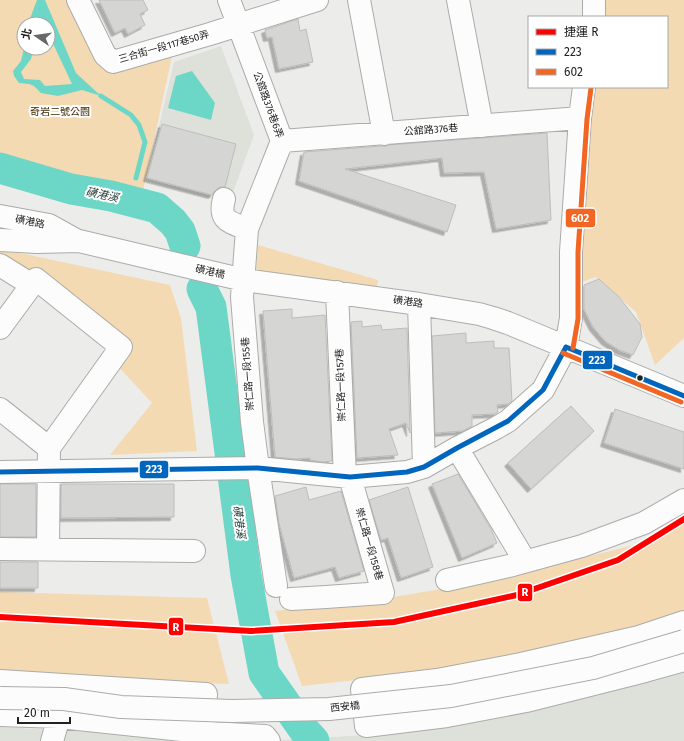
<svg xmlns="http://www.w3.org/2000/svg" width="684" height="741" viewBox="0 0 684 741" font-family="'Fira Sans','Noto Sans TC',sans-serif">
  <defs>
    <filter id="shadow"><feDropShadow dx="-3.5" dy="3.5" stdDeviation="0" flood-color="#0004"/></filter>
  </defs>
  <rect width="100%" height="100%" fill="#ecedeb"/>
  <path fill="#dde1da" d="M221,46L254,135L229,203L146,181L174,62Z
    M684,667V741H261L366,735Z
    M0,727L257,741H0Z"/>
  <path fill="#f3dab2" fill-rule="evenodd" d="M0,0H70L103,70L173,52L141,200L0,158ZM24,24H48V48H24Z
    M600,0H684V338L655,365L636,312L596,277L579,283L593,87H667V17H598Z
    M258,245L378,280L376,293L256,272Z
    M0,251L25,254L170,285L181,318L197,451L110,455L152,403L115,363L124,351L31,274L0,257Z
    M684,519V613L657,624L483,666L302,686L275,611L369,601L484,582L659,539Z
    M0,592L207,598L229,684L0,675Z"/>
  <path fill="#6dd7c7" d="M37,0H45L76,73L101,96L82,90L58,96L41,93L34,86L29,84L19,83L14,76L13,71L21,61L24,48H34L31,59L21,72L24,79L40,80L45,86L72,84L48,33V24H44L41,19L40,24H28Z
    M192,71L215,103L211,120L168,108L176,76Z"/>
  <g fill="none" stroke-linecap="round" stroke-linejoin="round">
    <path stroke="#6dd7c7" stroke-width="5" d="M101,96L131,115L139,125L145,142L136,178"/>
    <path stroke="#6dd7c7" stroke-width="31" d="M0,168L71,189L111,196L157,208L173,222L180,231L185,246
      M202,289L211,307L246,575L264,673L304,730L314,741"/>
  </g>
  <path fill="#d5d6d4" stroke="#bdbdbc" filter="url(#shadow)" d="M99,0H143L148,10L140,14L145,25L128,34L125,28L115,33Z
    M298,19L300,31L306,29L313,62L279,69L272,37L267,38L265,30Z
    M162,124L236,144L225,187H220L215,191L212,195L147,178Z
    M547,133L551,220L496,229L484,172L444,173L442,158L345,169L456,205L447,232L299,181L304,152L381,146H386L388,145Z
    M599,279L619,297L640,324L642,337L633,355L619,350L605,341L593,327L584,309V285Z
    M292,309V318L325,315L332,461L323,462L310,460V458L295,459L275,457L263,311Z
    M362,321V327L381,325L382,330L407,328L410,433L406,423L389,429L398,455L357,458L351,322Z
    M466,333V343L494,341V348H509L512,401L508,404L497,405L498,412L495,414L472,415V426L463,431L435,433L432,336Z
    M571,406L594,431L531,489L508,463Z
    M615,409L684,432V469L604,443Z
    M458,474L491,529L497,543L462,558L432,484Z
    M0,484H36V537H0Z
    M61,484H174V517L61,518Z
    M306,487L309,500L341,491L364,571L339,578L335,567L294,578L279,523L275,496Z
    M408,487L433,567L401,578L388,538L381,540L369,500Z
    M0,562H38V588H0Z"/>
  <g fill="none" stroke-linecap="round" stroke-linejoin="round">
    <defs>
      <path id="minor" d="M78,0L105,55L113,62L210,34L317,0
        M229,0L282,141L247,229L242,297L252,422L258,468L276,586
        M359,0L384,134
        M458,0L482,126
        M594,0V17
        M282,141L580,118
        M224,199C218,221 230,222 247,229
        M0,216L49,225L76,240
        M0,240L37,242L79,241L244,280L419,304L479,314L493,318L508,323L684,396
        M0,265L32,285
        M337,292L345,477
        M419,304L424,467
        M0,328L36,279L121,347L49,448
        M0,409L49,448L48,549
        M457,448L525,561
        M0,472L258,468L350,477L407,472L424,467L457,448L496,428L508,421L543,390L566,347L571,318V252L580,118L584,87
        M0,549L194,551
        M447,580L513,565L582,546L644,523L684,500
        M291,599L326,597L383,593L350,477
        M684,622L639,637L521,664L437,680L362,689L366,726L447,716L526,701L645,671L684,660
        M0,681L206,694L204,729
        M0,715L59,717L210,733L265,736L269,741
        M52,741L59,717"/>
    </defs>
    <use href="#minor" stroke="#abacaa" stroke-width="24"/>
    <use href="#minor" stroke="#fcfcfc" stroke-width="22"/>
    <defs>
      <path id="minor-bridge" d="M0,698L64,699L121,707L232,711L329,709L451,696L593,668L684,641"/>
    </defs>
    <use href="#minor-bridge" stroke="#abacaa" stroke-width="24" stroke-linecap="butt"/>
    <use href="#minor-bridge" stroke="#fcfcfc" stroke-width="22"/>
    <defs>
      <path id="bus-1" d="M566,347L684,396
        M0,472L258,468L350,477L407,472L424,467L457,448L508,421L543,390L566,347"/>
      <path id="bus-2" d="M573,348L578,319V252L587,119L591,88
        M563,353L681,402"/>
    </defs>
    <use href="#bus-1" stroke="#fff" stroke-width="8"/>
    <use href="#bus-2" stroke="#fff" stroke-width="8"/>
    <use href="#bus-1" stroke="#0065bd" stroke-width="5"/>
    <use href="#bus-2" stroke="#f26522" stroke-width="5"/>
    <defs>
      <path id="metro-1" d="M0,617L251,631L394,622L517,595L618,560L684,519"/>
    </defs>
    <use href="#metro-1" stroke="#fff" stroke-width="9"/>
    <use href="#metro-1" stroke="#f00" stroke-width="6"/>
  </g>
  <circle fill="#212220" stroke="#fff" stroke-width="1.5" cx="640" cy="378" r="3.5"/>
  <g text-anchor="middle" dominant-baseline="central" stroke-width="4" stroke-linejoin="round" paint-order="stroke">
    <g font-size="10" fill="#212220" stroke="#fff">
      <text transform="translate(164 47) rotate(-16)">三合街一段117巷50弄</text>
      <text transform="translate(268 105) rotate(70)">公舘路376巷6弄</text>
      <text transform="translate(431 130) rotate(-4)">公舘路376巷</text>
      <text transform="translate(30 222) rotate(11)">磺港路</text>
      <text transform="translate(210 272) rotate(13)">磺港橋</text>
      <text transform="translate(408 302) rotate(8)">磺港路</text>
      <text transform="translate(248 374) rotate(-94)">崇仁路一段155巷</text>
      <text transform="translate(341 385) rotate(-92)">崇仁路一段157巷</text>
      <text transform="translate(369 544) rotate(74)">崇仁路一段158巷</text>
      <text transform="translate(345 707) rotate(-6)">西安橋</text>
    </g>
    <g font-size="10" fill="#3d2700" stroke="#fff">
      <text x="60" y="112">奇岩二號公園</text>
    </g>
    <g font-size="11" font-style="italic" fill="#1f3733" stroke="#fff">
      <text transform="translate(102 195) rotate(12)">磺港溪</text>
      <text transform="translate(239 522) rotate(83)">磺港溪</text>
    </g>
  </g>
  <g stroke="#fff" stroke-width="1.5">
    <rect x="565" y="208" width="31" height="20" rx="4" fill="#f26522"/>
    <rect x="582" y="350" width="31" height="20" rx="4" fill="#0065bd"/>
    <rect x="139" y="460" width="30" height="19" rx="4" fill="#0065bd"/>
    <rect x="517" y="583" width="16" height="19" rx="4" fill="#f00"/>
    <rect x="168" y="617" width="16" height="19" rx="4" fill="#f00"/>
  </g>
  <g font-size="11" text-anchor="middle" font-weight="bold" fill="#fff">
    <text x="580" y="222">602</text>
    <text x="597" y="364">223</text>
    <text x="154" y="473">223</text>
    <text x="525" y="596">R</text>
    <text x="176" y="631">R</text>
  </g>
  <rect x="528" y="16" width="140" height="72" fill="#ffffff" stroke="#a6a7a6"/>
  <rect x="536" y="29" width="20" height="6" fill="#ff0000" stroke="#a6a7a6"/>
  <text x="564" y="36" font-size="12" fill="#212220">捷運 R</text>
  <rect x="536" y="49" width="20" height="6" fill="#0065bd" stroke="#a6a7a6"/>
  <text x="564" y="56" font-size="12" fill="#212220">223</text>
  <rect x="536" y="69" width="20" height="6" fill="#f26522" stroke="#a6a7a6"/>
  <text x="564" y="76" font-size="12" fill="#212220">602</text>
  <g transform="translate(36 36) rotate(283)"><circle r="19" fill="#ffffff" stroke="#a6a7a6"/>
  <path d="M0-3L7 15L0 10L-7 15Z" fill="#686967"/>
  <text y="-6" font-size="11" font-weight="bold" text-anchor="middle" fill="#212220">北</text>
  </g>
  <path d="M18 717v6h52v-6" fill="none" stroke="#212220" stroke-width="2"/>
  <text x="24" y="717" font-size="12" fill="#212220" stroke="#ffffff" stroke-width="3" paint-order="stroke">20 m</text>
</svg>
